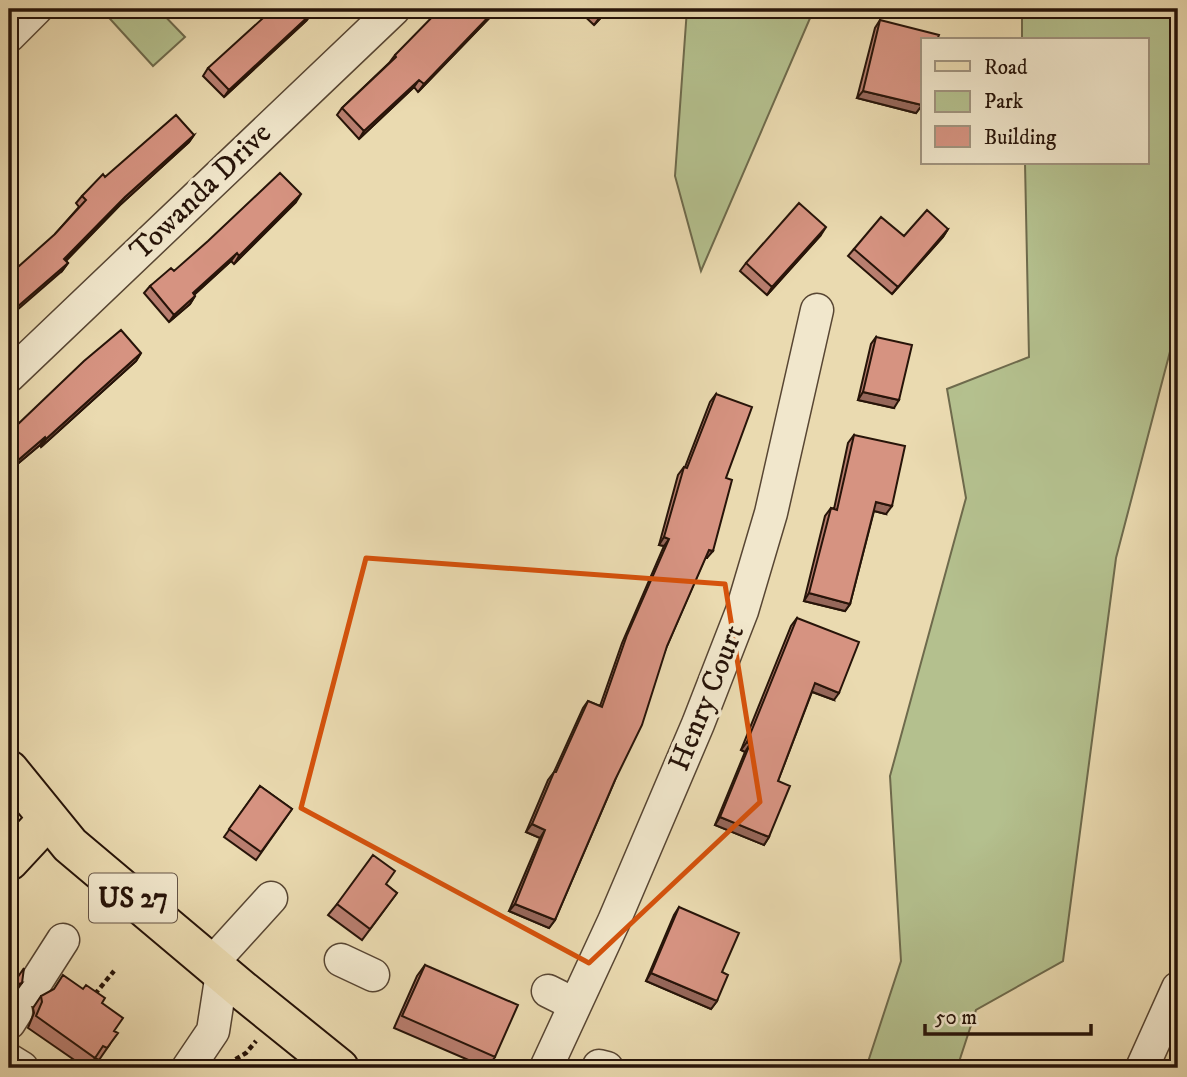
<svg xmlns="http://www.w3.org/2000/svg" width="1187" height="1077" viewBox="0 0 1187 1077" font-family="'IM FELL DW Pica',serif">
  <rect width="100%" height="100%" fill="#eadab0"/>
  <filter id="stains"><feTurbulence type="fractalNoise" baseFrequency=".00286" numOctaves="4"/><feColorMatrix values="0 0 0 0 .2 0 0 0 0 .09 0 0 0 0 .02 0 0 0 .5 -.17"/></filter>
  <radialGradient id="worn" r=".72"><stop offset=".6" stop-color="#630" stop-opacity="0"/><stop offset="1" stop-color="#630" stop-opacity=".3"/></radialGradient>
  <path fill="#b4c08e" stroke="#6e6a4c" stroke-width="2" d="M101,9H158L185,37L153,66Z
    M687,9H814L701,271L675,176Z
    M1022,9H1178V321L1116,558L1063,961L976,1010L957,1068H866L901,961L890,776L966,498L947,389L1029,357L1025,163H1147V40H1022Z"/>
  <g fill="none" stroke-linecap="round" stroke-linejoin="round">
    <defs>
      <path id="minor" d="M9,36L36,9
        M9,376L394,9
        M341,960L373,975
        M211,964L271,898
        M31,990L63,940
        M548,991L574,1004
        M9,1023L16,1012
        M9,1060L22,1068
        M599,1066L607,1068
        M188,1068L213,1031L222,973
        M546,1068L614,921L698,724L742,611L771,513L817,310
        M1142,1068L1178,988"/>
      <path id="major" d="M9,861L48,819"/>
      <path id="highway" d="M9,770L70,845L241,989L339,1068"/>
    </defs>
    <use href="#minor" stroke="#584633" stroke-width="35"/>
    <use href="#major" stroke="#271409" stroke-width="42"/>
    <use href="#highway" stroke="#271409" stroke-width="42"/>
    <path stroke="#271409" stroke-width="4.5" stroke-dasharray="5 3.5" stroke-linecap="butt" d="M95,994L114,971
      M221,1068L246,1053L256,1041"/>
    <use href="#minor" stroke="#f1e7cc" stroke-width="32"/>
    <use href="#major" stroke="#eadab0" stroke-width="38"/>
    <use href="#highway" stroke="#eadab0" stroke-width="38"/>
  </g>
  <path fill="#b87e6f" stroke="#271409" stroke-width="2" d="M498,9L418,92L414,87L359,139L337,115L342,108L389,63L395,55Z
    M577,9H609L594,25Z
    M307,20L224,97L203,76L208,68Z
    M880,20L922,105L916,113L857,98L875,28Z
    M194,135L189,142L120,205L66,261L68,263L62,271L55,234L79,207L76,203L82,196L105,177Z
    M296,202L234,264L231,261L194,295L195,296L190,304L169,322L144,293L150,286L174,271Z
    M948,229L943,237L892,294L848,256L854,249L904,236Z
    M821,235L767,295L740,271L746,263Z
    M876,337L894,408L858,400L871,344Z
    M141,353L136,361L41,447L40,445L9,471V429Z
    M716,394L726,478L707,558H705L667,646L615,780L555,920L549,928L509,911L540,838L526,832L548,780L554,772L583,708L588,701L600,706L622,643L664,546L659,545L678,475L684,467H685L710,402Z
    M854,435L886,514L874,511L850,604L845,611L804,601L825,516L831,508L834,509L848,443Z
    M797,618L834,700L812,692L778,781L769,837L764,845L715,825L745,752L741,750L791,626Z
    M260,786L292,809L256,860L224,837Z
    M386,885L397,893L362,940L328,915L337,904Z
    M679,907L722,972L717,1001L711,1009L646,981L674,915Z
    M425,965L495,1057L487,1068L394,1028L417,976Z
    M41,996L102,1003L114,1031L110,1044L99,1060L95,1058L88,1068H86L28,1028L34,1013L33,1008Z"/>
  <path fill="#96675a" stroke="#271409" stroke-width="2" d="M496,9H498L418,92L424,84Z
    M607,9H609L594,25L600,17Z
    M313,12L307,20L224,97L229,90Z
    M419,80L414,87L359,139L364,131Z
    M863,91L922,105L916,113L857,98Z
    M194,135L189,142L120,205L59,267L64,259L125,197Z
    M301,194L296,202L234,264L239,256Z
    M826,227L821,235L767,295L772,287Z
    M948,229L943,237L892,294L898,287Z
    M237,253L231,261L187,301L193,293Z
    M68,263L62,271L9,317V314Z
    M195,296L190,304L169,322L174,315Z
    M141,353L136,361L41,447L46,439Z
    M863,392L899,400L894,408L858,400Z
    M45,437L40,445L9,471V468Z
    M876,502L892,506L886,514L870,510Z
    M664,537L669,539L664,546L659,545Z
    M709,550L713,551L707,558L703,557Z
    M809,593L850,604L845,611L804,601Z
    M815,683L839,693L834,700L810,691Z
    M747,742L750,744L745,752L741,750Z
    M720,817L769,837L764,845L715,825Z
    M532,824L545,830L540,838L526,832Z
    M515,904L555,920L549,928L509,911Z
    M651,973L717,1001L711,1009L646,981Z
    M22,983L14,994L9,996V990L15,985Z"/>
  <path fill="#d69381" stroke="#271409" stroke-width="2" d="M273,9H310L313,12L229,90L208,68Z
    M440,9H496L424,84L419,80L364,131L342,108L396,57L395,55Z
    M591,9H607L600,17Z
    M880,20L939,35L937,40H923V101L922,105L863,91Z
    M176,115L194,135L125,197L64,259L68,263L9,314V275L55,234L86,200L82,196L103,174L105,177Z
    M280,173L301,194L239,256L237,253L193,293L195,296L174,315L150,286L171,268L174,271L208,241Z
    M799,203L826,227L772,287L746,263Z
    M927,210L948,229L898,287L854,249L881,217L904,236Z
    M121,330L141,353L46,439L45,437L9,468V429L15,424L16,426L84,361Z
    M876,337L912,345L899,400L863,392Z
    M716,394L752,407L726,478L732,480L713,551L709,550L667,646L642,725L615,780L555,920L515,904L545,830L532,824L554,772H556L588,701L602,707L627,635L669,539L664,537L684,467L687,468Z
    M854,435L905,446L892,506L876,502L850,604L809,593L831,508L837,510Z
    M797,618L859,642L839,693L815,683L778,781L790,786L769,837L720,817L750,744L747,742Z
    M260,786L292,809L261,852L229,829Z
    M373,855L395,871L386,884L397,893L370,929L337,904Z
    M679,907L739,933L722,972L728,975L717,1001L651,973Z
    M425,965L518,1005L495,1057L402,1016Z
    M24,968L22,983L15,985L9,990Z
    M63,975L83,989L86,985L105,998L102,1003L123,1018L114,1031L118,1033L107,1048L103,1046L95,1058L36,1016L42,1002L41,996L54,989Z"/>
  <path fill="none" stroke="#d5520c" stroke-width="5" stroke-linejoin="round" d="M366,558L725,584L760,802L589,963L301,808Z"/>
  <g text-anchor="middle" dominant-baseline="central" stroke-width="7" stroke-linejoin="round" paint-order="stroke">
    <rect fill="#f1e7cc" stroke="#645344" stroke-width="2" x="89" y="873.5" width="88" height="49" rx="5"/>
    <g font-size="28" font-weight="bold" fill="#271409">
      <text x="133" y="898">US 27</text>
    </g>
    <g font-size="30" fill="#271409" stroke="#f1e7cc">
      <text transform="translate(201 192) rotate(-44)">Towanda Drive</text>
      <text transform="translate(707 698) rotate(-68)">Henry Court</text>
    </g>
  </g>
  <rect width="1187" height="1077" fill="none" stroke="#eadab0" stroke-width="35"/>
  <rect x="10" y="10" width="1166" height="1056" fill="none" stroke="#271409" stroke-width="3.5"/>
  <rect x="18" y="18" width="1152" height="1042" fill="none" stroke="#271409" stroke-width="2"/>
  <rect x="921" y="38" width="228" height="126" fill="#f1e7cc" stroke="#a0937e" stroke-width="2"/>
  <rect x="935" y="61" width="35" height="10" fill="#eadab0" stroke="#a0937e" stroke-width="2"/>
  <text x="984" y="74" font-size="21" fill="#271409">Road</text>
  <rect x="935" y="91" width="35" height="21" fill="#b4c08e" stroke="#a0937e" stroke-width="2"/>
  <text x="984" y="108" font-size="21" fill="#271409">Park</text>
  <rect x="935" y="126" width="35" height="21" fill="#d69381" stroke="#a0937e" stroke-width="2"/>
  <text x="984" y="144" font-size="21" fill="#271409">Building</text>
  <path d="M925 1024v10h166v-10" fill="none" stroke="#271409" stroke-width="3.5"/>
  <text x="935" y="1024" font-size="21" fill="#271409" stroke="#f1e7cc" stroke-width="5" paint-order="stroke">50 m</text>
  <rect width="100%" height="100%" filter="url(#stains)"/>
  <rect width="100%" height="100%" fill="url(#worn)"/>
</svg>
